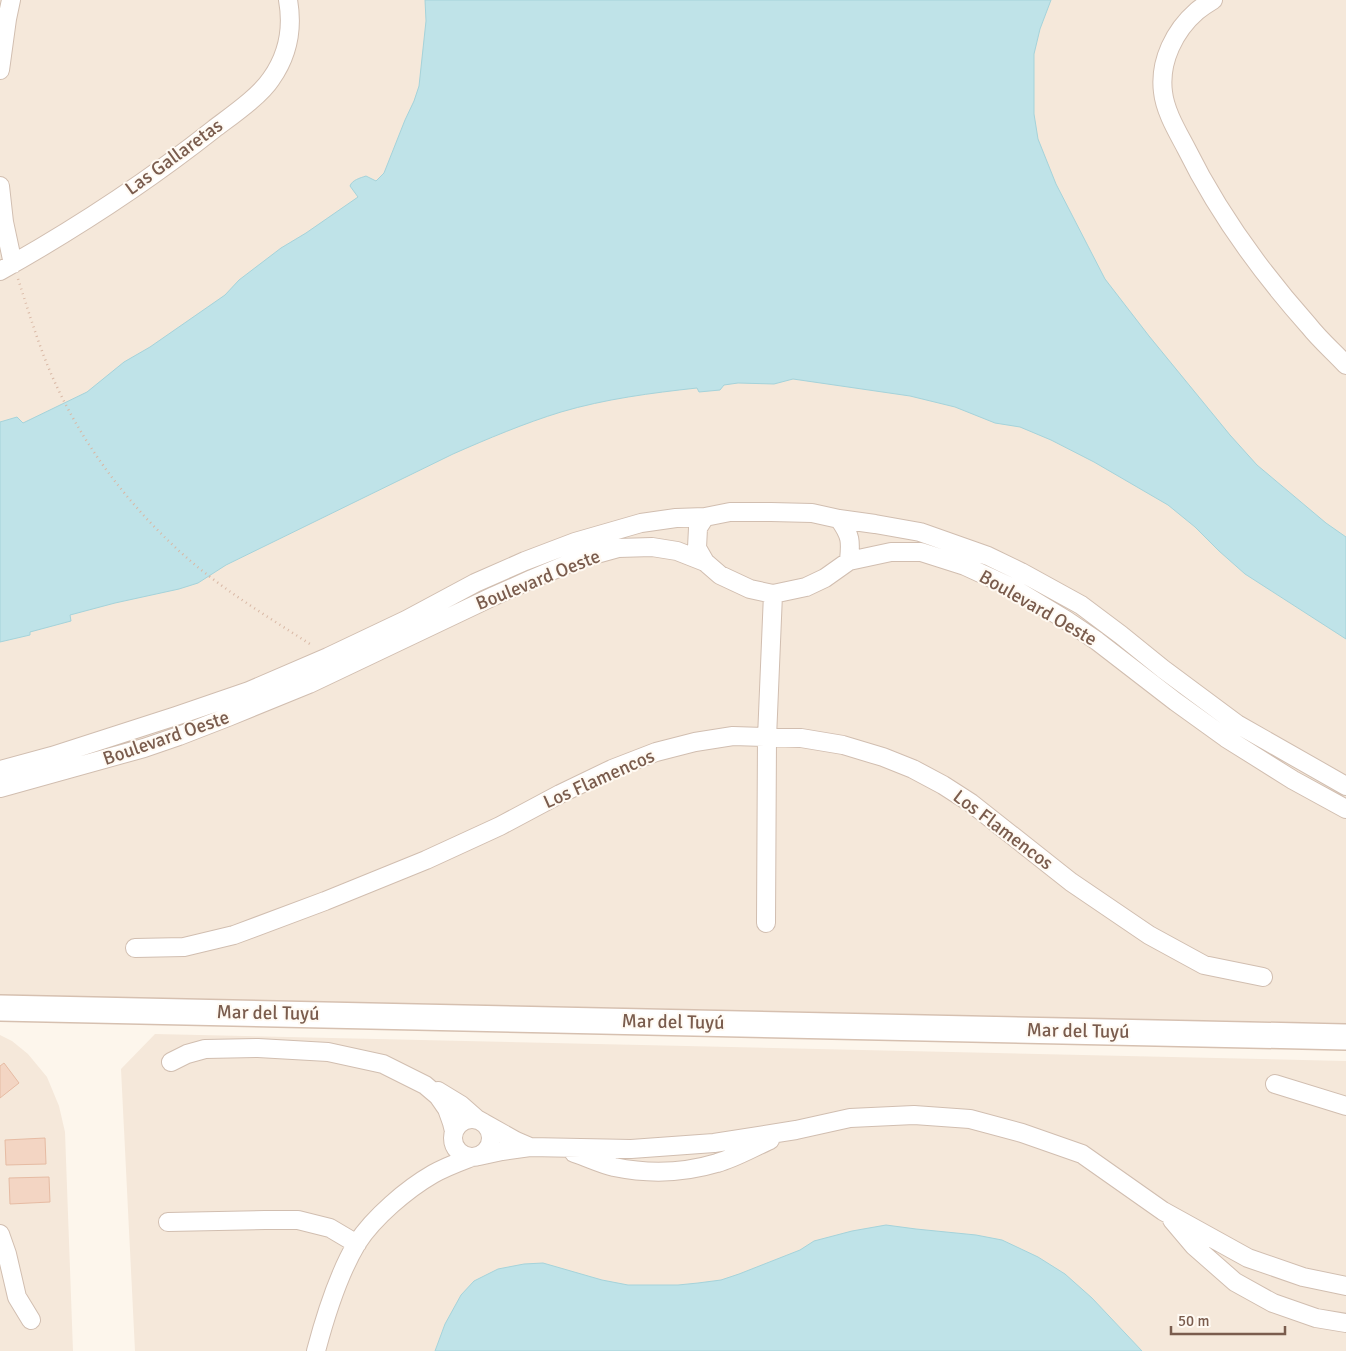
<svg xmlns="http://www.w3.org/2000/svg" width="1346" height="1351" viewBox="0 0 1346 1351" font-family="Signika,sans-serif">
  <rect width="100%" height="100%" fill="#fdf6ec"/>
  <path fill="#f5e8da" d="M0,0H1346V1023L0,995Z
    M155,1034L1346,1061V1351H135L121,1069Z
    M0,1035L12,1041L28,1054L47,1077L59,1106L65,1132L73,1351H0Z"/>
  <path fill="#bfe3e8" stroke="#a5d3da" d="M425,0H1051L1040,29L1034,54V114L1038,139L1056,184L1105,279L1149,336L1230,435L1257,465L1326,523L1346,537V639L1245,574L1219,551L1195,527L1168,505L1094,462L1051,440L1020,427L995,423L955,407L910,396L793,379L774,384L738,383L724,385L720,390L699,392L697,388C651,393 605,399 561,412C525,423 487,439 453,454L226,565L198,583L179,589L115,603L70,615L71,621L30,632V635L0,642V422L17,417L23,423L87,392L124,362L150,347L225,295L239,280L281,248L306,233L358,197L350,186C352,180 360,178 366,176L376,181L384,173L405,120L414,101L419,86L426,21Z
    M886,1225L916,1229L976,1235L1002,1240L1038,1257L1065,1274L1092,1298L1142,1351H435L445,1324L461,1295L474,1281L498,1269L524,1264L543,1263L602,1280L628,1285H678L698,1283L721,1280L739,1274L800,1250L814,1241L852,1231Z"/>
  <path fill="#f3d5c3" stroke="#e6bba3" d="M4,1063L19,1083L0,1098V1066Z
    M45,1138L46,1164L6,1165L5,1140Z
    M49,1177L50,1202L10,1204L9,1178Z"/>
  <g fill="none" stroke-linecap="round" stroke-linejoin="round">
    <defs>
      <path id="street" d="M1213,0C1208,3 1202,7 1197,11C1175,30 1159,61 1163,92C1165,111 1177,131 1186,148C1218,213 1261,272 1309,326C1320,340 1334,352 1346,365
        M0,70L7,19L11,0
        M0,186L4,222L13,264
        M0,271C75,229 147,182 214,129C231,116 260,96 271,79C288,55 293,28 288,0
        M705,517L698,528L697,548L705,562
        M839,519C851,536 851,541 849,561
        M0,770L52,756L176,716L249,691L328,657L406,620L475,583L525,561L575,542L641,523L676,518L705,517L730,512H771L812,513L839,519L875,524L920,532L988,556L1021,572L1081,605L1121,635L1163,669L1237,724L1346,786
        M0,788L144,748L179,736L228,717L309,684L494,596L532,579L582,558L618,548L652,547L677,551L705,562L720,575L750,589L773,594L806,587L825,578L849,561L891,552H921L965,566L1013,588L1066,620L1097,641L1176,702L1226,738L1293,780L1346,809
        M766,923L767,738L773,594
        M135,948L184,947L234,935L325,901L426,860L500,826L560,794L612,769L656,752L695,742L733,736L801,738L843,745L883,757L913,769L943,785L971,803L1071,882L1149,935L1204,965L1263,977
        M171,1062L187,1054L205,1049L258,1048L328,1052L383,1064L425,1085L438,1096L447,1109L452,1123L454,1131
        M1275,1084L1346,1106
        M438,1091L461,1105L478,1120
        M453 1138a19 19 0 1 1 38 0a19 19 0 1 1-38 0Z
        M484,1123L516,1141L530,1147
        M574,1153C587,1157 601,1164 614,1167C648,1174 684,1173 717,1163C735,1158 752,1148 770,1140
        M479,1156L502,1151L530,1147L631,1149L714,1143L796,1130L850,1118L914,1115L970,1119L1022,1133L1082,1154L1163,1211L1248,1258L1303,1277L1346,1286
        M1172,1220L1194,1246L1235,1282L1273,1303L1316,1318L1346,1323
        M168,1222L265,1220H298L330,1228L357,1244
        M0,1234L7,1254L17,1297L31,1320
        M316,1351C325,1317 339,1273 357,1243C374,1217 407,1189 433,1174C445,1167 459,1162 472,1157"/>
      <path id="secondary" d="M0,1008L1346,1037"/>
    </defs>
    <use href="#street" stroke="#d1beb0" stroke-width="20"/>
    <use href="#secondary" stroke="#d6c0b0" stroke-width="28"/>
    <path stroke="#d9b8a5" stroke-width="2.5" stroke-dasharray="1 4" stroke-linecap="butt" d="M18,279C26,303 33,327 42,351C72,433 128,508 194,564C231,595 273,620 313,646"/>
    <use href="#street" stroke="#fff" stroke-width="18"/>
    <use href="#secondary" stroke="#fff" stroke-width="25"/>
  </g>
  <g text-anchor="middle" dominant-baseline="central" stroke-width="4" stroke-linejoin="round" paint-order="stroke">
    <g font-size="19" fill="#7a5c4d" stroke="#fffaf3">
      <text transform="translate(174 157) rotate(-36)">Las Gallaretas</text>
      <text transform="translate(538 580) rotate(-22)">Boulevard Oeste</text>
      <text transform="translate(1038 608) rotate(30)">Boulevard Oeste</text>
      <text transform="translate(166 738) rotate(-19)">Boulevard Oeste</text>
      <text transform="translate(599 779) rotate(-24)">Los Flamencos</text>
      <text transform="translate(1003 830) rotate(37)">Los Flamencos</text>
      <text transform="translate(268 1013) rotate(1)">Mar del Tuyú</text>
      <text transform="translate(673 1022) rotate(1)">Mar del Tuyú</text>
      <text transform="translate(1078 1031) rotate(1)">Mar del Tuyú</text>
    </g>
  </g>
  <path d="M1171 1326v8h114v-8" fill="none" stroke="#7a5c4d" stroke-width="2.5"/>
  <text x="1178" y="1326" font-size="15" fill="#7a5c4d" stroke="#fffaf3" stroke-width="4" paint-order="stroke">50 m</text>
</svg>
